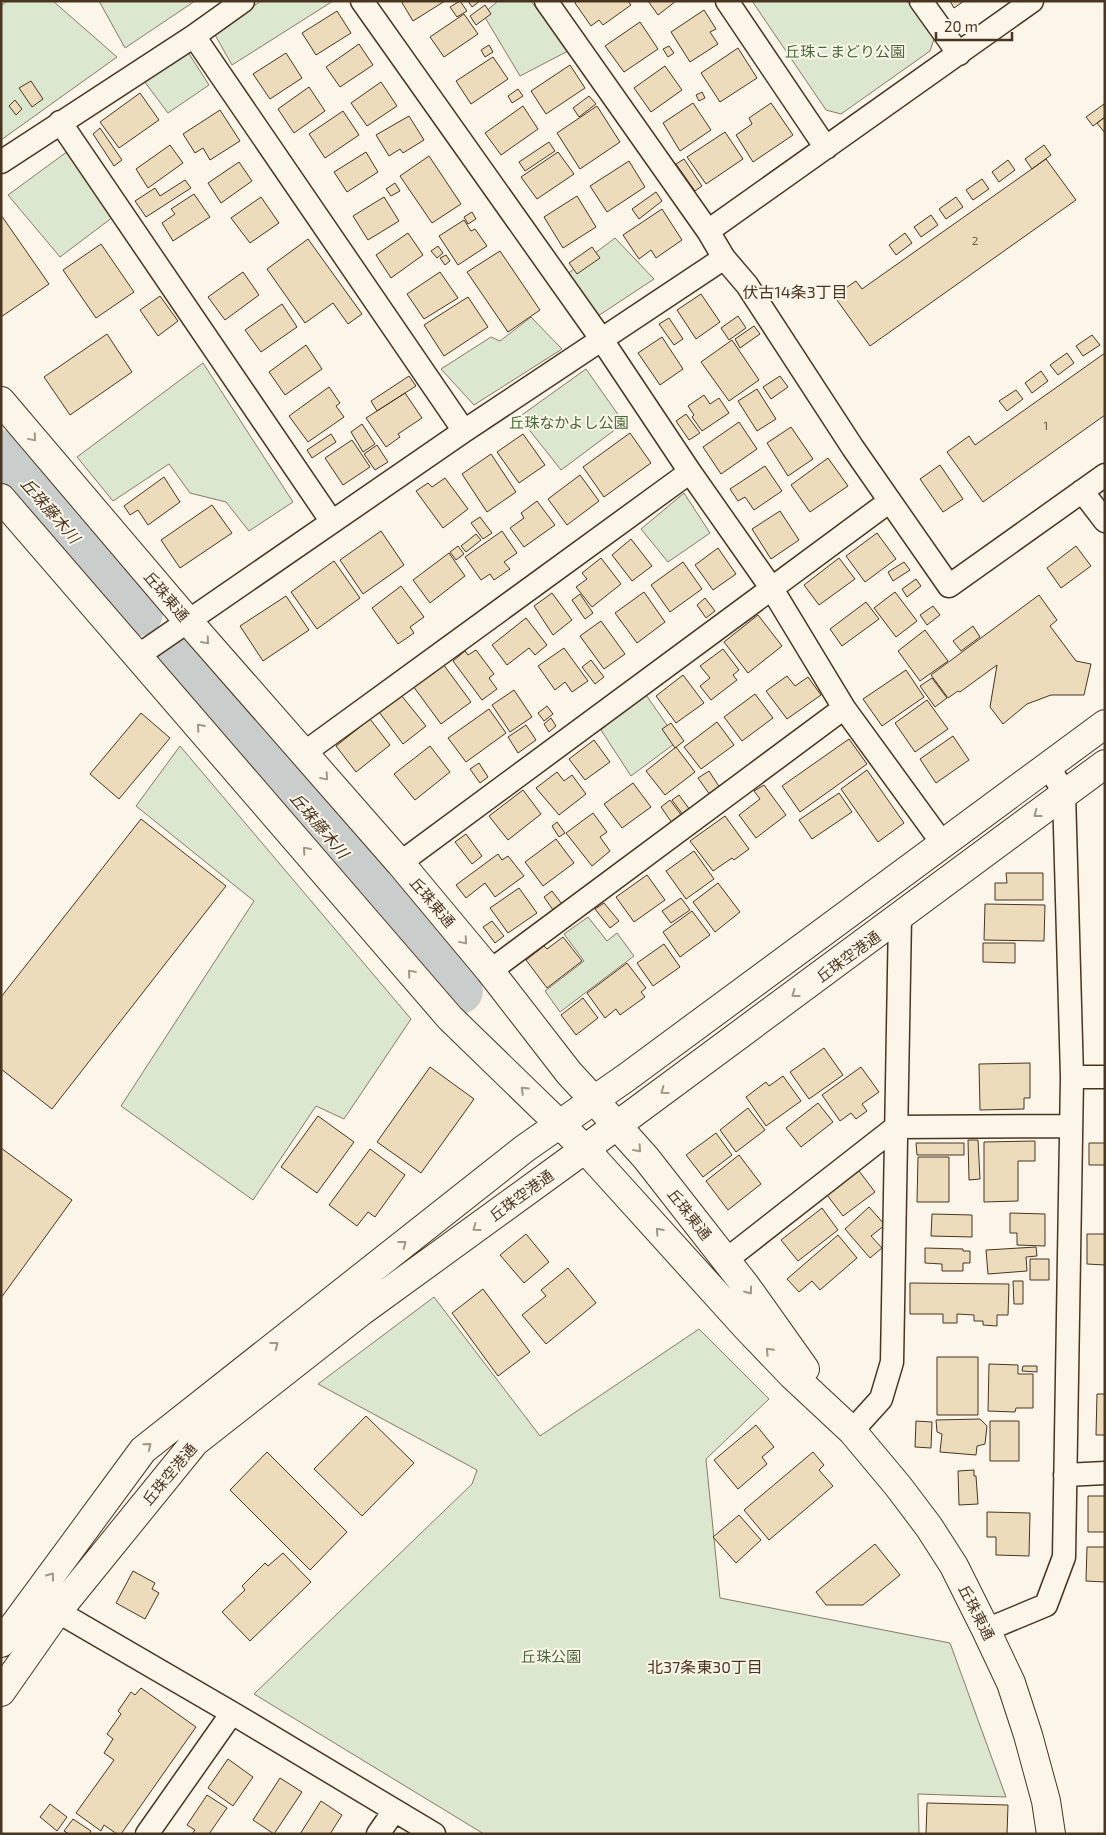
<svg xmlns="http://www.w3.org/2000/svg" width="1106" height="1835" viewBox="0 0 1106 1835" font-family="'Exo 2','Noto Sans JP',sans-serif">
  <rect width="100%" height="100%" fill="#fbf6e9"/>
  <path fill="#dce7d0" stroke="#887966" d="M7,1H53L117,57L1,140V6Z
    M99,1H195L125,48Z
    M261,1H333L232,65L214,33Z
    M498,1H531L568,51L520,76L483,14Z
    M752,1H907L934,39L930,51L841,114L826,110Z
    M186,49L209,85L168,113L144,81Z
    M68,151L113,217L60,257L8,195Z
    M615,238L654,279L595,318L566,275Z
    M531,317L562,349L474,405L441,369L491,337L500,341Z
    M203,363L293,502L249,531L226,502L190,493L169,464L113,501L77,457Z
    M586,369L624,423L561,470L519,417Z
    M684,493L710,533L668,562L641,529Z
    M644,692L678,741L631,776L601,730Z
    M180,746L411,1019L344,1119L316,1106L253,1200L121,1106L254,901L136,806Z
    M588,917L607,941L617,933L634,956L560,1012L545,991L584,961L564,934Z
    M434,1297L540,1436L699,1329L769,1399L706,1459L720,1598L950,1643L1006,1797L918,1794L919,1834H484L254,1694L472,1484L477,1470L318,1384Z"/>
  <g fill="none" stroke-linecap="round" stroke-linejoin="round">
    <path stroke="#c9cecd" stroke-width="46" d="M1,453L140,613
      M179,659L460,991"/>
  </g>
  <path fill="#ecdcbc" stroke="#4a3520" d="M401,1H445L413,21Z
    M460,1L467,11L457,17L450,7Z
    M468,1H480L472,7Z
    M577,1H628L631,5L603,25L599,20L591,26L575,3Z
    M648,1H676L658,15Z
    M950,1H964L954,8Z
    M485,5L491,14L476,25L470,16Z
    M704,10L716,29L710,32L718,44L690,62L671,32Z
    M337,11L351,33L316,55L302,33Z
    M464,14L478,34L444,57L430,37Z
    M640,22L658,49L624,72L605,46Z
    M359,44L373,65L340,87L326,67Z
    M489,45L493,52L485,57L481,50Z
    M669,46L674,53L668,57L663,49Z
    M738,48L757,78L720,102L701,73Z
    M286,53L302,78L270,99L253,74Z
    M493,57L508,79L471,104L456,81Z
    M570,65L585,88L546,114L531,91Z
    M665,66L682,90L651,112L634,88Z
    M31,81L43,99L32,107L19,88Z
    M381,82L397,106L367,126L351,103Z
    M309,87L325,111L294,133L278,109Z
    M518,89L523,96L512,103L508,96Z
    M702,92L705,98L699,101L696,95Z
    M140,93L159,120L119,148L100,122Z
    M589,96L596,104L579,117L573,108Z
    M15,100L22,109L16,115L9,106Z
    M693,103L711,130L680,151L663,123Z
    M771,103L793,135L753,162L736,135L752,124L749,118Z
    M1104,104L1105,117L1093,126L1086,117Z
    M523,106L538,129L501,155L485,133Z
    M597,106L620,142L580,169L557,133Z
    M220,110L240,141L210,160L203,148L195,153L183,134Z
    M343,111L359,135L325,158L309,134Z
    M409,116L424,140L403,153L400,149L389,156L376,135Z
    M1105,117V133L1097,123Z
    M100,128L122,160L114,166L93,134Z
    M725,132L743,159L706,184L687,157Z
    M549,142L555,151L525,171L519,162Z
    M170,145L183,163L148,188L136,169Z
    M1044,145L1051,155L1032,169L1025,159Z
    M366,152L378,172L347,192L334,172Z
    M558,152L574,174L537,199L521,177Z
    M429,156L461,204L432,223L400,176Z
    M684,159L702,186L695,191L676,164Z
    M1046,159L1076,200L870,346L834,296L856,281L862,289Z
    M1008,160L1015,170L999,182L992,172Z
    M629,161L645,187L607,212L590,186Z
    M239,162L252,181L221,203L208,183Z
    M982,179L989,189L973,200L966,190Z
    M185,180L191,188L146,217L135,201L155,188L160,196Z
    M395,183L400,191L391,196L386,189Z
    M656,192L662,201L639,219L632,209Z
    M194,194L210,217L173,241L162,223L175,214L171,209Z
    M577,196L596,227L563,248L544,217Z
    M261,197L279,223L250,243L231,218Z
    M384,197L399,221L368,240L353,216Z
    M956,197L963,207L946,219L939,209Z
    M662,209L682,240L656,258L651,250L639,259L623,235Z
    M472,212L476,219L468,224L464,217Z
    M1,215L49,284L1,317Z
    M931,215L938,225L921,237L914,227Z
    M464,220L471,231L475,229L487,246L458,265L439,236Z
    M408,233L423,255L391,278L376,255Z
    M905,233L912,243L896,255L889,245Z
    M308,239L362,314L348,324L333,303L305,323L267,269Z
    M101,244L134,292L96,318L63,270Z
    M438,246L443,253L437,258L431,251Z
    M592,247L600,258L577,274L569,263Z
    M500,251L540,310L508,332L467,272Z
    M446,255L450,261L445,265L440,258Z
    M243,272L259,295L225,320L208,297Z
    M440,272L458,298L424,319L407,294Z
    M701,294L720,322L696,339L677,310Z
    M160,296L178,321L158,336L140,310Z
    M468,297L488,327L444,356L424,325Z
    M282,304L297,327L261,352L245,330Z
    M738,316L746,328L729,340L721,328Z
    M669,318L683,339L674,345L659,324Z
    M754,326L760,334L740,348L735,339Z
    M107,334L132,372L70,415L44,377Z
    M1092,335L1100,345L1083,356L1076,346Z
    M662,337L683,369L660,385L638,353Z
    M732,340L759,380L729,401L701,362Z
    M306,345L322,369L285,395L269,372Z
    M1067,353L1074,363L1058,375L1050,365Z
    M1105,353V415L983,502L947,452L969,436L975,445Z
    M1041,371L1048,381L1032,393L1025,383Z
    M409,376L416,386L377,411L371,401Z
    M780,376L788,387L771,399L763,387Z
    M329,387L340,403L336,406L344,417L308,442L289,416Z
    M757,389L776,419L757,431L738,401Z
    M1016,390L1023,399L1007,411L999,401Z
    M405,393L422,418L398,434L400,437L386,447L366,418Z
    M704,395L710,404L719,398L729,413L702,431L692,417L694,415L688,406Z
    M686,414L700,433L689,440L676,421Z
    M739,422L757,449L721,474L703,447Z
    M362,424L375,444L363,452L351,432Z
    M791,427L813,459L788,476L767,443Z
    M630,433L651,463L604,497L583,467Z
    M331,434L336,442L312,458L307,450Z
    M523,434L545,465L519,483L497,452Z
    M352,440L370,467L343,485L325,458Z
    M377,445L388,462L375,470L364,454Z
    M491,454L516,492L487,512L462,474Z
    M828,458L848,486L810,512L791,485Z
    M940,465L963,499L943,512L920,479Z
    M765,466L782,491L754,510L745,497L738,501L730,489Z
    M580,475L599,501L567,525L548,499Z
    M164,477L180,502L148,525L138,510L130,515L124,506Z
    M445,478L468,509L443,528L416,491L428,483L432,487Z
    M537,501L555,525L524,547L510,528L524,518L521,513Z
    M212,505L232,533L180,568L161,540Z
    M780,511L799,540L771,559L752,529Z
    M480,517L492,533L483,539L471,523Z
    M381,531L404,565L363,594L340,560Z
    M502,531L517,553L504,562L510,569L494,580L490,574L481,580L465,557Z
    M877,533L896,559L865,582L846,556Z
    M476,534L481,540L466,552L461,546Z
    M631,539L652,566L632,581L612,555Z
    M458,546L464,554L456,560L450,552Z
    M1076,546L1091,566L1061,588L1047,568Z
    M718,548L736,574L713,590L695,565Z
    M449,553L465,576L430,603L413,580Z
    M601,558L621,584L592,607L576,587L587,579L582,573Z
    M839,558L855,579L819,605L804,585Z
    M334,561L360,598L317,629L291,592Z
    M683,562L702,589L670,612L651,585Z
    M904,562L910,570L893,581L888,572Z
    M916,579L921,586L907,597L902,589Z
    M401,586L424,617L410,627L414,633L398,644L372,608Z
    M644,592L665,622L637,643L615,613Z
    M895,592L917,621L896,637L874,608Z
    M552,593L572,620L553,635L534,606Z
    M580,594L593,613L585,619L572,600Z
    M1039,595L1057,620L1050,626L1076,661L1091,664L1084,695H1051L1027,704L1003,724L990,707L997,665L960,692L958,691L948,698L931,675Z
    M286,596L309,630L263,661L240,626Z
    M705,598L715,611L706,618L697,605Z
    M866,602L879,619L842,646L830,629Z
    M933,606L940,615L927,625L920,615Z
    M758,615L782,646L748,673L724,642Z
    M526,618L547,645L535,655L529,648L507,665L492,645Z
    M601,621L625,654L604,669L580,636Z
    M973,626L980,637L961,651L953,641Z
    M925,630L948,661L920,681L898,651Z
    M564,648L588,681L572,692L565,682L555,690L538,666Z
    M723,649L739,670L733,675L737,680L711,700L700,686L710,678L700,666Z
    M476,650L494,674L489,678L497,689L482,700L453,661L465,651L468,655Z
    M591,660L604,677L595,684L582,667Z
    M443,664L471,702L441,724L413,686Z
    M906,670L924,697L882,726L863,699Z
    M683,675L704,703L676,723L656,696Z
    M787,676L795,686L808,677L821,695L787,719L766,691Z
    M932,678L947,698L935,707L920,686Z
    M514,690L532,717L510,732L492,705Z
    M755,694L773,718L742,741L724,717Z
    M401,695L426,726L403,744L379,712Z
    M927,700L948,729L915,752L895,723Z
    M547,706L553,714L544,721L538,713Z
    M489,709L506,733L466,762L448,738Z
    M141,713L170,738L119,799L90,774Z
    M551,718L556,726L549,732L544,724Z
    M370,719L390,745L356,772L336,746Z
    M717,722L734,745L701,769L684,747Z
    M671,723L684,741L675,748L662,729Z
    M526,725L536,740L518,753L508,737Z
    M953,736L969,760L936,783L920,759Z
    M849,739L867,764L800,812L782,786Z
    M594,740L610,762L585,780L569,759Z
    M430,746L450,772L415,800L394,774Z
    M676,747L695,772L665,795L646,771Z
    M479,763L488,777L480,783L470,769Z
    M867,770L904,823L878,842L841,789Z
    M709,771L720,788L710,795L698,778Z
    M557,772L564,781L572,775L586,794L559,815L536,788Z
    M633,783L651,807L622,828L604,804Z
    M764,785L786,815L756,838L739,815L760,799L754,791Z
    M523,790L541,814L508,840L489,816Z
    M839,793L852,812L812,839L799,820Z
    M679,795L690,810L683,815L672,800Z
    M670,800L682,816L672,823L661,807Z
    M593,813L607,832L600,837L610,851L592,866L566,833Z
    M725,816L749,849L734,860L732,858L713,871L690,841Z
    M141,819L226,886L52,1109L1,1069V997Z
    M557,822L565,833L559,837L552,826Z
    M466,834L482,856L472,864L455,842Z
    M556,839L574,863L543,886L525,862Z
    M694,851L714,879L686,899L666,871Z
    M498,854L502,860L508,856L524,876L495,897L485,883L466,898L456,885Z
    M1006,873H1043V900H995V883H1007Z
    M647,875L665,900L634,922L616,897Z
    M718,883L740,912L715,932L693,902Z
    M519,888L537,913L508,933L490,908Z
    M552,891L562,904L553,910L544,897Z
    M681,898L690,910L671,923L662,911Z
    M604,903L619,921L610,928L595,909Z
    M985,904L1045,905L1044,941L984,940Z
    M692,911L710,935L680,957L663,932Z
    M492,921L504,936L495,943L483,927Z
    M563,937L582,961L547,988L526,960L544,946L547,949Z
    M983,943H1015V963L983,962Z
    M664,944L680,967L653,986L637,963Z
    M627,963L646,988L641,992L645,997L620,1015L616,1009L605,1018L587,993Z
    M583,998L598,1018L576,1035L561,1015Z
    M824,1048L843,1075L809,1099L790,1072Z
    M1030,1063V1098H1024V1109L980,1110L979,1064Z
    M430,1067L474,1099L421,1173L377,1142Z
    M861,1067L879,1092L862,1104L867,1111L856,1119L851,1113L840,1121L822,1095Z
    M783,1076L801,1101L766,1126L746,1097L766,1082L769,1086Z
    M818,1103L833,1122L801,1147L786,1128Z
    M748,1108L765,1130L736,1152L720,1130Z
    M318,1116L354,1142L317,1193L281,1167Z
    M716,1133L732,1155L703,1177L686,1155Z
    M968,1140H978L980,1179L969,1180Z
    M1035,1141V1161H1018V1201L984,1202V1142Z
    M916,1143H964V1155H917Z
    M1089,1143H1105V1165H1089Z
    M1,1148L72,1200L1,1298Z
    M370,1149L405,1175L375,1217L368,1212L357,1226L329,1205Z
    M739,1155L761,1184L728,1210L706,1181Z
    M918,1157H949V1202H917Z
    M859,1171L875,1192L843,1216L827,1195Z
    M869,1207L885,1225L871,1236L882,1248L870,1258L845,1229Z
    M822,1208L838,1230L798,1261L781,1240Z
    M1010,1213L1045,1214V1246L1017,1245V1233H1010Z
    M932,1214L972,1215V1237L931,1236Z
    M526,1234L549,1262L524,1283L500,1255Z
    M1087,1234H1105V1265L1087,1264Z
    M838,1235L857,1258L820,1290L812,1281L799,1292L787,1279Z
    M1036,1247L1037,1256L1026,1257L1027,1271L988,1274L986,1250Z
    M925,1248L963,1249V1251H970V1263H963V1271H942V1264L925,1263Z
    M1030,1259H1049V1280H1030Z
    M568,1268L596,1303L546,1344L522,1315L546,1296L541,1290Z
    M1013,1281H1023V1304H1014Z
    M910,1283L1009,1284L1008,1315H997V1326L983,1325V1321H974V1315L957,1314V1323H943V1314H910Z
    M483,1289L530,1352L498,1376L452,1313Z
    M937,1357H978V1415H937Z
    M989,1364L1018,1365V1374H1033V1408H1016L1015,1412L988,1411Z
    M1023,1366H1037V1372L1022,1371Z
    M1097,1394H1105V1435H1096Z
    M366,1416L414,1463L362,1516L314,1469Z
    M980,1419L987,1426L985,1444L977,1446L976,1455L940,1452L942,1434L937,1432L936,1420Z
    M916,1421L932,1422L931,1448L915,1447Z
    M990,1421H1019V1461H990Z
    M756,1425L774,1447L762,1457L767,1464L738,1489L714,1460Z
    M267,1452L347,1532L310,1570L230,1490Z
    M813,1452L824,1465L819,1470L833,1486L769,1540L744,1510Z
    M974,1470V1476H976L978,1504L959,1505L958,1471Z
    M1088,1496H1105V1532H1088Z
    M987,1512L1030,1513L1029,1556L996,1555V1537H987Z
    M739,1515L761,1540L736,1563L713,1537Z
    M875,1544L900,1575L863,1605H826L816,1592Z
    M1087,1547H1105V1582L1086,1581Z
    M283,1553L311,1582L250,1641L222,1612L245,1590L242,1586L265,1563L268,1566Z
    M133,1571L155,1583L152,1589L159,1593L145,1619L116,1603Z
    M141,1688L196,1727L121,1834H117L104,1825L101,1831L76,1813L114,1760L104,1753L113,1739L107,1734L121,1714L118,1711L131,1692L135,1695Z
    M228,1759L253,1777L233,1806L208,1788Z
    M280,1778L302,1792L274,1834L253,1820Z
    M207,1795L227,1808L209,1834H192L195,1830L187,1825Z
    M321,1801L342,1815L330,1834H300Z
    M927,1803L1008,1805L1007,1834H926Z
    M50,1804L67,1817L57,1831L40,1817Z
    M73,1819L91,1831L89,1834H69L64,1831Z"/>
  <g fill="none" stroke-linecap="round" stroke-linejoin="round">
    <defs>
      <path id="minor" d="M362,1L602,340L690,472L772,589L844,708L943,844
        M546,1L708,231L724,258L747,285L853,448L949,586L1105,475
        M727,1L826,148
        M921,1L959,54
        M194,36L464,431
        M60,122L332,522
        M1,162L194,36L243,1
        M708,231L1032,1
        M1082,491L1105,521
        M139,655L464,431L724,258
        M304,753L690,472
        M400,863L890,501
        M490,971L844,708
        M1072,1077H1105
        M726,1260L896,1127L1071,1126
        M852,1431L881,1399L892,1362L900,917
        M1065,1475L1105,1473
        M43,1603L232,1713L434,1834
        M986,1630L1046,1605L1064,1557L1072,1077L1064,793L1048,765
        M147,1834L232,1713
        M378,1834L394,1811"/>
      <path id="tertiary" d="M1,401L188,621L400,863L490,971L569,1073L594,1100L646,1158L746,1286L805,1369
        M1,498L450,1018L585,1149L747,1328L792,1375L852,1431L898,1486L929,1527L954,1566L986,1630L1011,1683L1028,1735L1046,1801L1051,1834"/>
      <path id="secondary" d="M1,1643L143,1450L524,1149L627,1077L1105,724
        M1,1692L57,1612L195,1442L362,1311L585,1149L1105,764"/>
    </defs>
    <use href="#minor" stroke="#4a3520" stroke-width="25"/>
    <use href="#tertiary" stroke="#4a3520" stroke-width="30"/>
    <use href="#secondary" stroke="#4a3520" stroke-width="30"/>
    <use href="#minor" stroke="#fbf6e9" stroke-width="22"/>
    <use href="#tertiary" stroke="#fbf6e9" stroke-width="28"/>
    <use href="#secondary" stroke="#fbf6e9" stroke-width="28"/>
  </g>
  <defs><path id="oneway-chevron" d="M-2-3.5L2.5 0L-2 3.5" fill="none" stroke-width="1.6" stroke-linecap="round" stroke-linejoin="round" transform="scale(1.25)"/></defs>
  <g stroke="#a29684">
    <use href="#oneway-chevron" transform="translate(33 438) rotate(50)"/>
    <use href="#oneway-chevron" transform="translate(206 641) rotate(49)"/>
    <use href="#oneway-chevron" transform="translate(200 727) rotate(-131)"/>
    <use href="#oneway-chevron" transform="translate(325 777) rotate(49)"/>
    <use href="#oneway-chevron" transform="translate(1037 814) rotate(143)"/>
    <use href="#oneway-chevron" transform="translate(306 850) rotate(-131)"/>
    <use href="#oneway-chevron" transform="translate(464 941) rotate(50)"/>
    <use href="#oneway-chevron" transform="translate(411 973) rotate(-131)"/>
    <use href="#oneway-chevron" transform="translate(795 994) rotate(144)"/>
    <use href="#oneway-chevron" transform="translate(524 1090) rotate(-136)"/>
    <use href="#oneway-chevron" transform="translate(664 1091) rotate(144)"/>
    <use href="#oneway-chevron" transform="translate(638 1149) rotate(48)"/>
    <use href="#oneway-chevron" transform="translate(476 1228) rotate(144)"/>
    <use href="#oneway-chevron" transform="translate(659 1231) rotate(-132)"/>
    <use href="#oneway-chevron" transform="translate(403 1244) rotate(-38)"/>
    <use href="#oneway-chevron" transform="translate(749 1291) rotate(54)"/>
    <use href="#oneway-chevron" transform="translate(275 1345) rotate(-38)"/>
    <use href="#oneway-chevron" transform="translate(769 1351) rotate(-134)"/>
    <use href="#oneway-chevron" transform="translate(148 1446) rotate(-40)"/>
    <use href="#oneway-chevron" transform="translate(51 1576) rotate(-54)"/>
  </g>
  <g text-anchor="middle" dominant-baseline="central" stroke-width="4" stroke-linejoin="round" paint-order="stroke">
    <g font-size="12" fill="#725f47">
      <text x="975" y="240">2</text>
      <text x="1046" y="425">1</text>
    </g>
    <g font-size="15" fill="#436837" stroke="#fbf6e9">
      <text x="845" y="51">丘珠こまどり公園</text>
      <text x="569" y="422">丘珠なかよし公園</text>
      <text x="551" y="1656">丘珠公園</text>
    </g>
    <g font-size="15" fill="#4a3520" stroke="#fbf6e9">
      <text transform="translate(167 596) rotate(50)">丘珠東通</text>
      <text transform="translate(433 902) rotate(50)">丘珠東通</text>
      <text transform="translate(848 956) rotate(-36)">丘珠空港通</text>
      <text transform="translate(521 1195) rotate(-36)">丘珠空港通</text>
      <text transform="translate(690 1214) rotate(52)">丘珠東通</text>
      <text transform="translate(169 1474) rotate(-50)">丘珠空港通</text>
      <text transform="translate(977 1612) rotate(63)">丘珠東通</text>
    </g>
    <g font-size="16" fill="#4a3520" stroke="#fbf6e9">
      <text x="795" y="291">伏古14条3丁目</text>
      <text x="705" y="1666">北37条東30丁目</text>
    </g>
    <g font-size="16" font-style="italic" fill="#4a3520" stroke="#fbf6e9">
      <text transform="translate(51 510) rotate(49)">丘珠藤木川</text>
      <text transform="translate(320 825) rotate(50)">丘珠藤木川</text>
    </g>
  </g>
  <rect width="1106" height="1835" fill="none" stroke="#4a3520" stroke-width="5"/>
  <path d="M936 32v8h76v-8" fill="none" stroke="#4a3520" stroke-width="2.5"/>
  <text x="944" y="32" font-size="15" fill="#4a3520" stroke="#fbf6e9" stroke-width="4" paint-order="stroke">20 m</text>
</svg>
